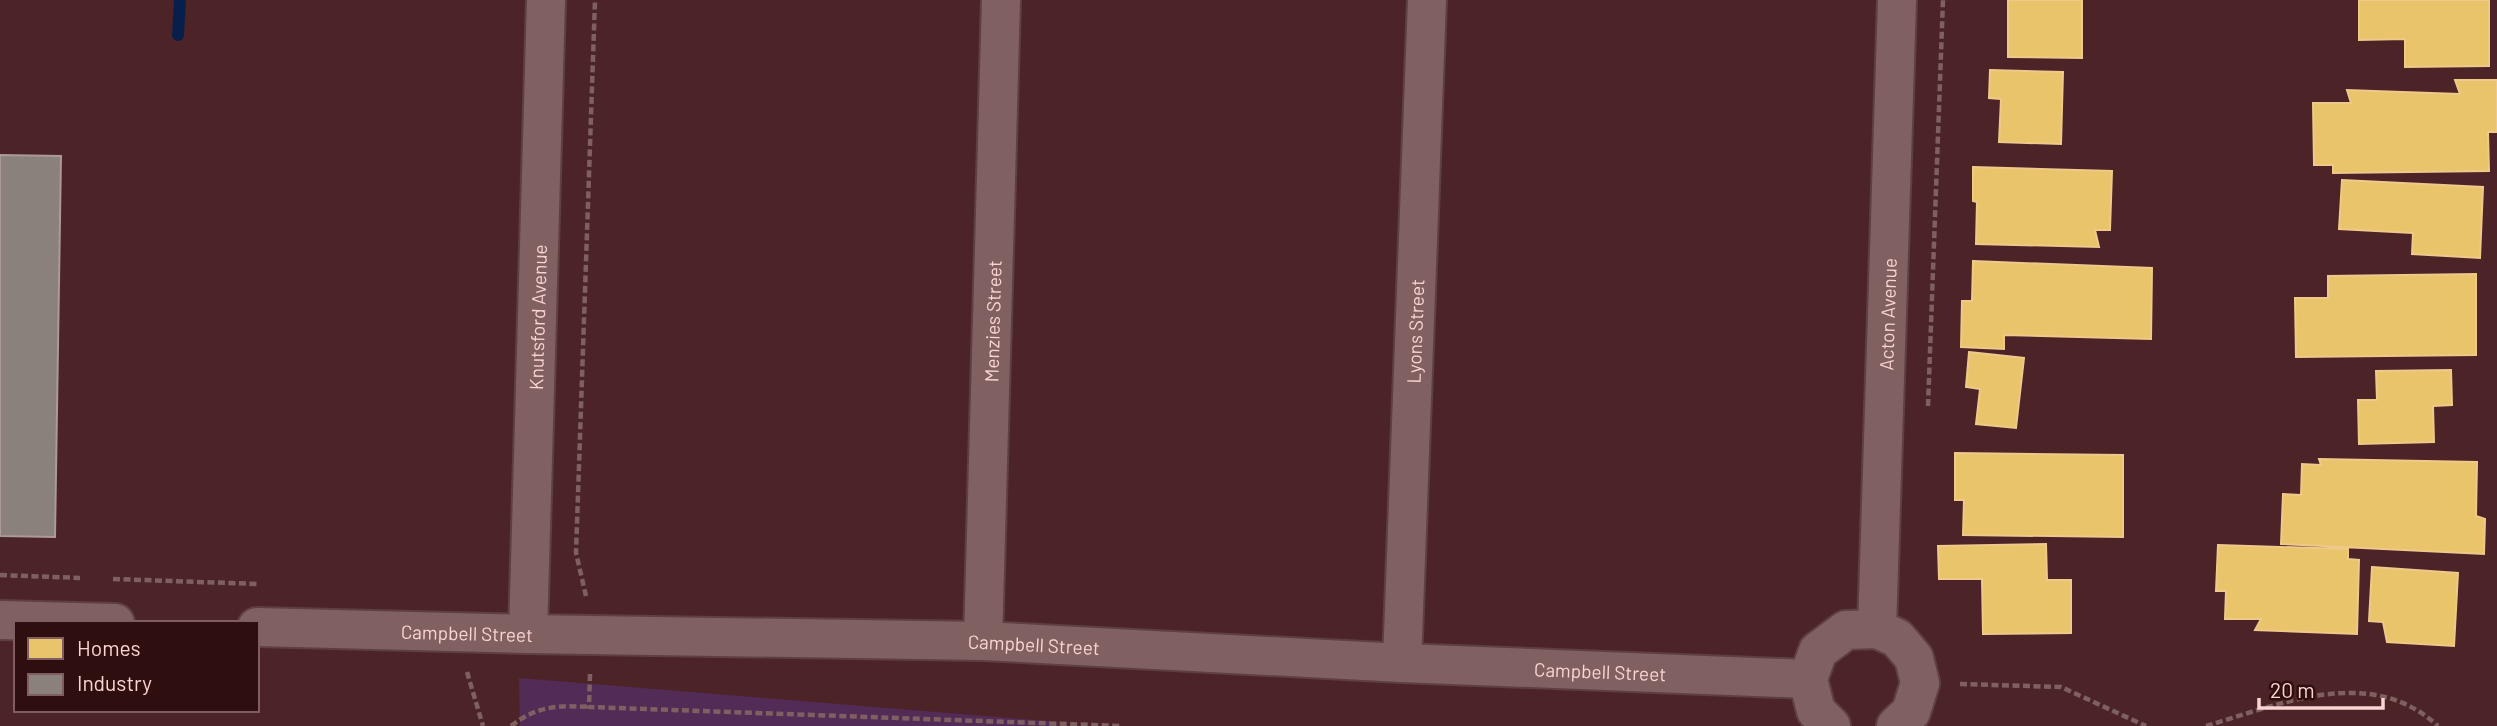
<svg xmlns="http://www.w3.org/2000/svg" width="2497" height="726" viewBox="0 0 2497 726" font-family="Barlow,sans-serif">
  <rect width="100%" height="100%" fill="#4c2428"/>
  <path fill="#532b57" d="M519,678L1058,722V726H520Z"/>
  <path fill="#e9c46a" stroke="#eec98a" stroke-width="2" d="M2008,0H2082V58L2008,57Z
    M2359,0H2489V66L2405,67V39L2359,40Z
    M1990,70L2063,72L2061,144L1999,142L2001,99L1989,98Z
    M2455,80H2497V132H2488L2489,171L2333,173V165H2314L2313,103H2351L2347,90L2460,94Z
    M1973,167L2112,171L2110,230H2095L2099,247L1976,244L1977,202L1973,201Z
    M2342,180L2483,187L2480,258L2412,254L2413,233L2339,229Z
    M1973,261L2152,268L2151,339L2004,335V349L1961,347L1962,301H1972Z
    M2476,274V355L2296,357L2295,298H2328V276Z
    M1969,352L2024,358L2016,428L1976,424L1980,389L1966,387Z
    M2451,370L2452,405L2433,406L2434,442L2359,444L2358,400H2377L2376,371Z
    M1955,453L2123,455V537L1963,535L1964,500H1955Z
    M2319,459L2477,462L2476,516L2485,519L2484,554L2281,544L2283,494L2301,495L2302,464L2321,465Z
    M2046,544L2047,580H2071V633L1983,634L1982,579H1939L1938,546Z
    M2218,545L2348,549V559L2359,560L2357,634L2255,630L2261,619H2225L2226,591H2216Z
    M2372,567L2458,573L2454,646L2387,642L2383,622L2369,621Z"/>
  <path fill="#8a817c" stroke="#ac9a96" stroke-width="2" d="M0,155L61,156L55,537L0,536Z"/>
  <g fill="none" stroke-linecap="round" stroke-linejoin="round">
    <path stroke="#081f4b" stroke-width="12" d="M178,35L180,0"/>
    <defs>
      <g id="minor">
        <path d="M0,620L115,623"/>
        <path id="s1" d="M257,627L528,634L983,641L1402,663L1808,679"/>
        <path id="s2" d="M1877,629L1897,0"/>
        <path id="s3" d="M528,634L546,0"/>
        <path id="s4" d="M983,641L1001,0"/>
        <path id="s5" d="M1402,663L1427,0"/>
        <path d="M1831,726L1816,711L1808,679L1818,651L1846,630L1877,629L1897,638L1914,658L1920,683L1911,712L1896,726"/>
      </g>
    </defs>
    <use href="#minor" stroke="#5f4042" stroke-width="42"/>
    <path stroke="#7e6060" stroke-width="4.5" stroke-dasharray="7 3.5" stroke-linecap="butt" d="M1928,406L1943,0
      M0,575L80,578
      M113,579L258,584
      M586,596L576,553L595,0
      M467,672L483,726
      M590,674L589,707L1121,726
      M1960,684L2061,687L2146,726
      M511,726C537,706 557,705 589,707
      M2206,726C2281,704 2371,664 2438,726"/>
    <use href="#minor" stroke="#806060" stroke-width="38"/>
  </g>
  <g text-anchor="middle" dominant-baseline="central" stroke-width="7" stroke-linejoin="round" paint-order="stroke">
    <g font-size="19" fill="#fad4d3" stroke="#2f0e10">
      <text stroke="none"><textPath href="#s2" startOffset="315">Acton Avenue</textPath></text>
      <text stroke="none"><textPath href="#s3" startOffset="317">Knutsford Avenue</textPath></text>
      <text stroke="none"><textPath href="#s4" startOffset="320">Menzies Street</textPath></text>
      <text stroke="none"><textPath href="#s5" startOffset="332">Lyons Street</textPath></text>
      <text stroke="none"><textPath href="#s1" startOffset="210">Campbell Street</textPath></text>
      <text stroke="none"><textPath href="#s1" startOffset="777">Campbell Street</textPath></text>
      <text stroke="none"><textPath href="#s1" startOffset="1344">Campbell Street</textPath></text>
    </g>
  </g>
  <rect x="14" y="621" width="245" height="91" fill="#2f0e10" stroke="#805d5e" stroke-width="2"/>
  <rect x="28" y="638" width="35" height="21" fill="#e9c46a" stroke="#805d5e" stroke-width="2"/>
  <text x="77" y="656" font-size="21" fill="#fad4d3">Homes</text>
  <rect x="28" y="674" width="35" height="21" fill="#8a817c" stroke="#805d5e" stroke-width="2"/>
  <text x="77" y="691" font-size="21" fill="#fad4d3">Industry</text>
  <path d="M2259 698v10h124v-10" fill="none" stroke="#fad4d3" stroke-width="3.5"/>
  <text x="2270" y="698" font-size="21" fill="#fad4d3" stroke="#2f0e10" stroke-width="5" paint-order="stroke">20 m</text>
</svg>
